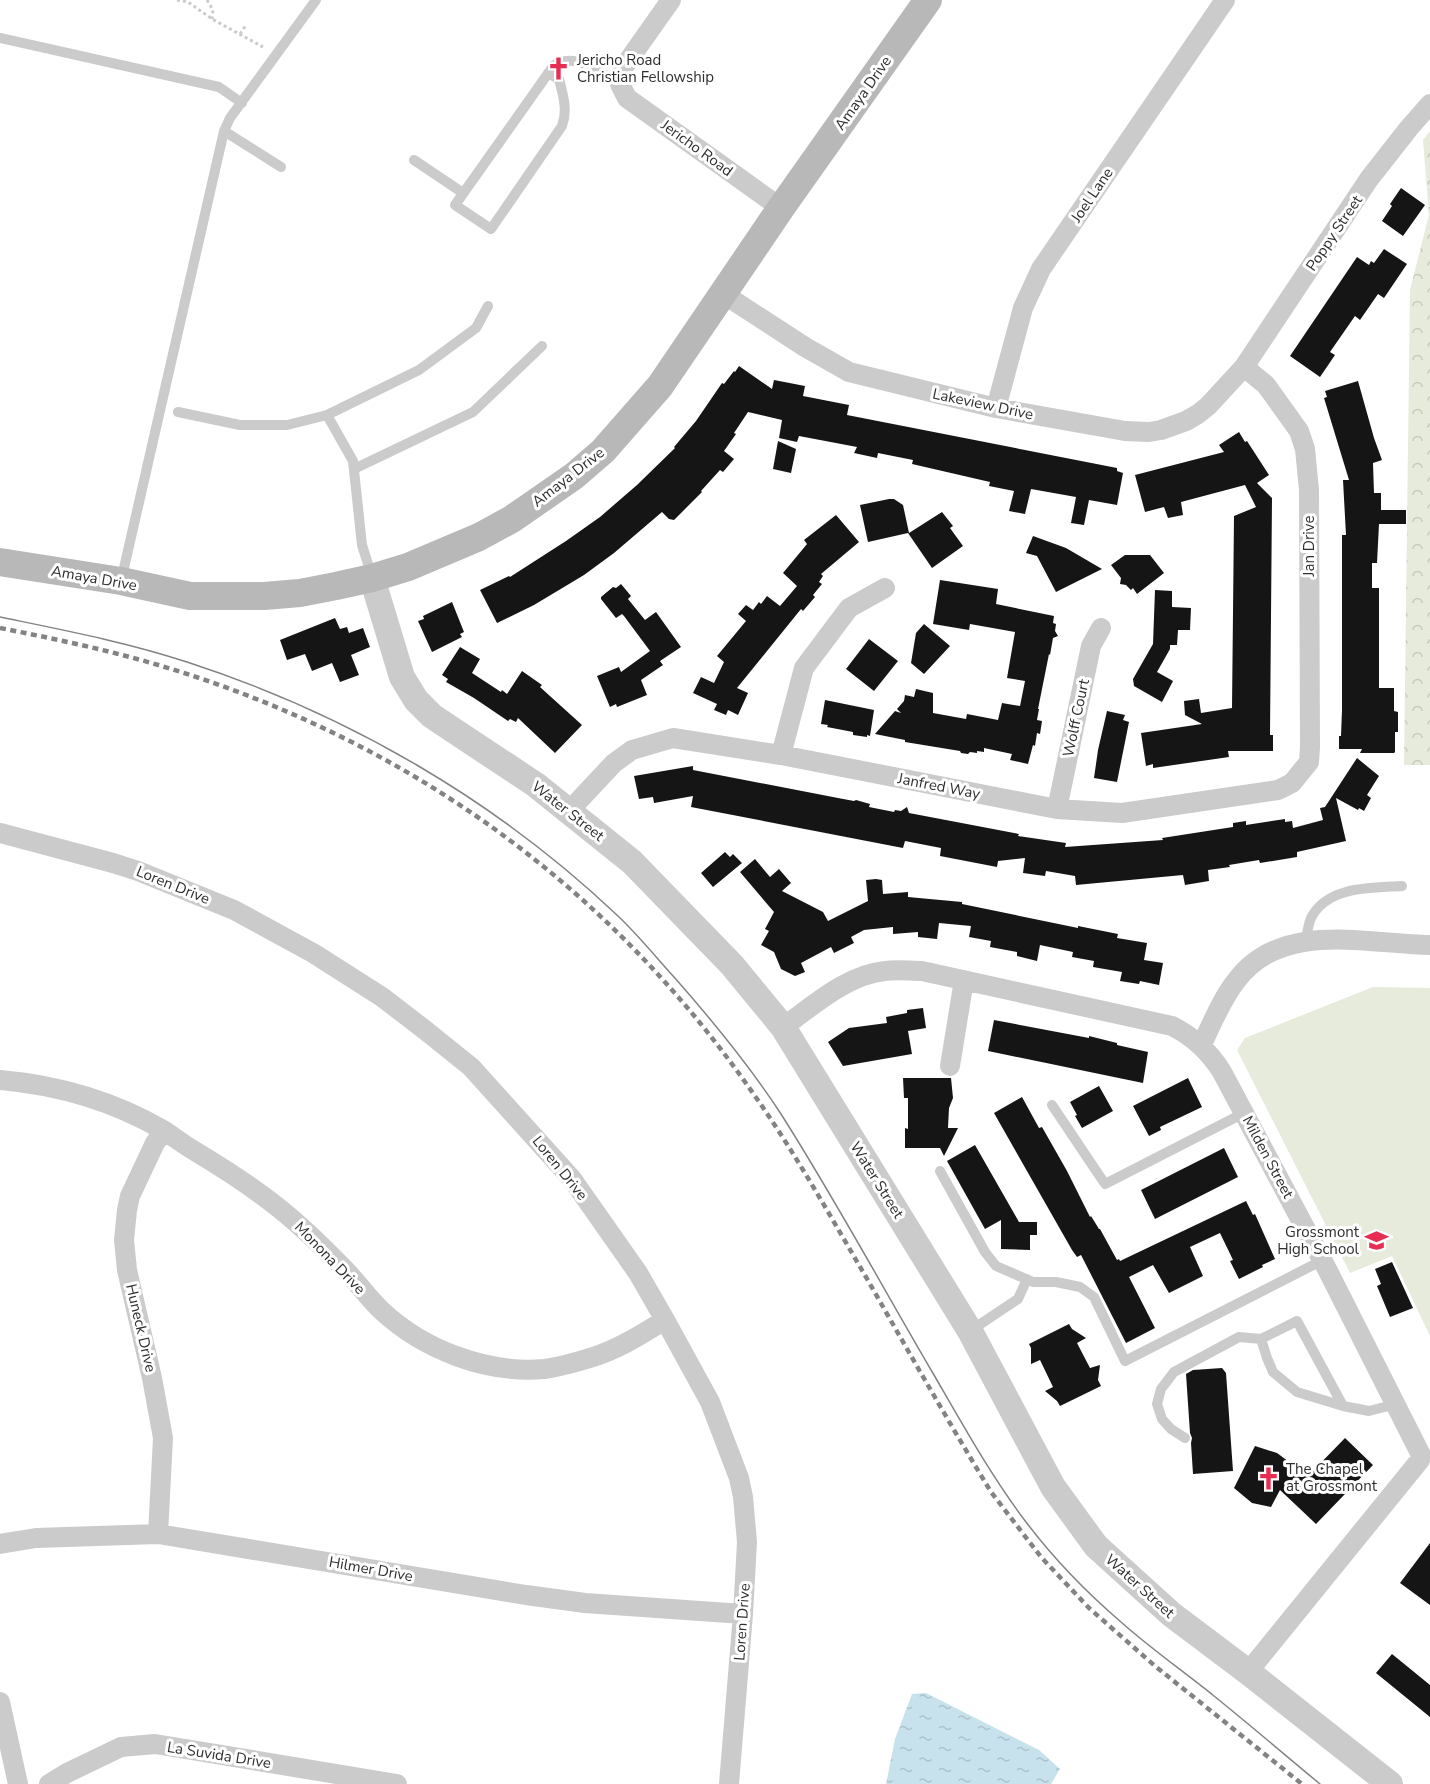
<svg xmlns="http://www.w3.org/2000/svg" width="1430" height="1784" viewBox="0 0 1430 1784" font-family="'Nunito Sans',sans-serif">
  <defs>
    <pattern id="forest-crowns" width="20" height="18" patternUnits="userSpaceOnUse" patternTransform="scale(1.5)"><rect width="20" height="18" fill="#e6ebdb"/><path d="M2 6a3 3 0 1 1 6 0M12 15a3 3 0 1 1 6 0" fill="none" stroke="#c6cabc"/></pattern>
    <pattern id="water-ripples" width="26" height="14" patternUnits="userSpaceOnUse" patternTransform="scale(1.5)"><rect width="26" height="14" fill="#c7e2ec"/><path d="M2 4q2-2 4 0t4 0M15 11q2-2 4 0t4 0" fill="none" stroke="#abc2cb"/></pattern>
  </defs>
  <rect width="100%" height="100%" fill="#fff"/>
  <path fill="url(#forest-crowns)" d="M1430,131V765H1404L1410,290L1429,215L1423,140Z"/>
  <path fill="#e6ebdb" d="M1373,987L1430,988V1336L1392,1256L1350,1273L1237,1050L1245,1038Z"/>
  <path fill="url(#water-ripples)" d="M926,1693L1039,1750L1060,1769L1051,1784H886L895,1739L912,1694Z"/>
  <path fill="#151515" d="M1401,188L1425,205L1403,236L1382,221L1392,206L1390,204Z
    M1384,249L1407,264L1384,298L1378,294L1360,320L1355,316L1330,352L1335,355L1320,377L1290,356L1357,257L1369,265L1371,261L1374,263Z
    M739,366L772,389L774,380L805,386L803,396L849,405L847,415L1117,468V471L1123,473L1117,505L1089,500L1084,525L1071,523L1076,497L1031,489L1025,514L1009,511L1014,491L989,486L990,482L912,464L913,460L878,453L877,458L854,453L857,447L799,436L797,442L779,438L782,420L748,412L734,433L736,434L724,451L734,459L723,472L720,470L701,491L702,492L674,520L669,519L662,512L614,553L584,575L534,605L497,623L480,590L509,576L510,577L566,541L600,517L637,485L675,448L674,447L696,421L722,383L724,384L734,371L735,372Z
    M1358,381L1374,438L1382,460L1373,463L1374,493H1381V510H1406V524H1379L1377,563H1372V588H1379V688H1394V711L1398,712V732H1395V752L1394,753H1360L1362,749H1339V736H1341L1342,710V535H1346L1343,480H1349L1324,398L1327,397L1325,391Z
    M1239,432L1245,442L1247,441L1269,475L1257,483L1272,498L1270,735H1273V751H1228L1229,757L1153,768V764L1146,766L1141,733L1202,724L1185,715L1184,701L1199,699L1201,713L1232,708L1234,516L1256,507L1245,485L1181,502L1183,515L1168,518L1164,507L1145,512L1135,475L1224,452L1219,445Z
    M778,441L796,449L791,473L773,469Z
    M889,499H894L903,505L909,533L942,512L953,526L950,528L963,546L932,568L908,533L868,542L860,505Z
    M836,515L859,542L821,574L823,576L819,582L822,584L813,595L815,597L803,611L801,609L737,688L748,693L738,715L728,710L726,715L714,710L717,704L693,693L701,677L714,683L724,662L717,656L746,621L738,614L746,605L753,610L759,602L761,604L767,596L780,606L797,586L783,573L807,544L804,540Z
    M1033,536L1066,548L1102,569L1056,592L1037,556L1026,553Z
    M1125,555H1150L1164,573L1137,594L1133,588L1131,590L1126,585L1120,584L1121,578L1111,565Z
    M940,580L998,589L996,604L1054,616L1053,623L1056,624L1055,631L1058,636L1053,638L1050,655L1049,654L1038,709H1039L1037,720L1042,721L1040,734L1037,733L1035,746L1033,745L1028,764L1010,760L1012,754L984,748V752L977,751V753L970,752L968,754L961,753L960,751L905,742V740L875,734L895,711L901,713L897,709L904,701L905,695L914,697L916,689L933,693V713L966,719L967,714L998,720L1002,703L1020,706L1025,681L1007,678L1015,632L970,624L969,630L933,624Z
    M621,584L631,596L628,599L645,620L656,612L681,647L660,661L663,665L641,680L647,695L617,707L616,704L610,707L597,676L619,667L621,672L650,651L624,616L622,614L616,618L601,599V597L613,587L616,588Z
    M1155,590L1172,591V607L1191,608L1190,630H1178L1177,645H1170V649L1157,672L1173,681L1162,702L1134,686L1133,679L1153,644Z
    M452,602L464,632L460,634L462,637L432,652L418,621L424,619L423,616Z
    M335,618L340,629L347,627L349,633L363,628L370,647L351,655L359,675L340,682L332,663L312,671L305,654L287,660L280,640Z
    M924,624L950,646L924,674L911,663L916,633Z
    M869,639L898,661L874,691L846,669Z
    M460,647L480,659L472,673L501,692L502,690L507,694L522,671L542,685L540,687L582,725L555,753L518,718L516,722L510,719L508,721L474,698L446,682L448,679L442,675Z
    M825,700L874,710L870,736L867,735V737L853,735V732L827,727L828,725L821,724Z
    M1107,711L1125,715L1123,720L1129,722L1117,782L1094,778L1098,750Z
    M1357,758L1379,776L1367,795L1371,798L1364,811L1359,808L1358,810L1336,798L1346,841L1297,852V857L1260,863L1259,860L1229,865L1230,867L1208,870L1209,881L1185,885L1183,875L1076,885L1075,876L1046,871L1045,876L1023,873L1025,858L998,861L997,867L940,856L941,848L905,841L903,848L691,807L693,796L654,803L653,797L639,799L634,776L693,766V770L838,798L854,801L856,800L870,804L869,807L894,812L895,810L901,811L907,807L909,813L1019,834L1018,836L1066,843L1065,847L1163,840L1162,838L1233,827V823L1246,821V825L1285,819V822L1292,821L1293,828L1323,820L1320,808L1325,807Z
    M725,852L730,857L733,854L742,863L713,887L701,873Z
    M755,859L770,877L779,869L791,883L782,891L823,912L828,921L868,901L866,880L876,879L882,880L883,894L908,892V897L962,902V904L1078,928V926L1118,934L1117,938L1147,943L1144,960L1163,963L1159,985L1140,981L1139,984L1120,981L1122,972L1093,967L1094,961L1072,957L1073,952L1040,945L1037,961L1017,956V952L990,947L991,941L969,937L971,926L939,923L937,939L918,937V932L893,934V927L864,930L851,937L854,943L834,953L831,947L801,963L805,972L795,976L781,969L774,952L761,945L769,931L765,929L774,912L740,872Z
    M923,1008L926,1028L908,1031L912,1054L843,1066L828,1042L849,1028L887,1023L886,1017L907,1013V1010Z
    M994,1020L1089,1038V1036L1117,1043V1045L1148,1052L1143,1083L988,1051Z
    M903,1078H951L953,1098L949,1108L948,1128H958L944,1156L940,1148H905V1128L908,1129V1098H904Z
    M1188,1078L1202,1107L1160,1127L1161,1130L1149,1136L1133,1106Z
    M1099,1086L1113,1111L1082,1128L1075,1116L1077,1115L1070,1102Z
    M1022,1097L1039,1128L1042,1127L1067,1171L1090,1217L1091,1216L1099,1229H1100L1117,1260L1119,1259L1120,1261L1246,1201L1253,1215L1255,1214L1275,1259L1262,1265L1263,1267L1239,1279L1230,1261L1233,1260L1220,1233L1190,1247L1203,1276L1169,1293L1153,1265L1129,1277L1155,1328L1126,1343L1081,1255L1077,1257L1072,1250L994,1113Z
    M975,1145L1019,1222H1037V1235H1030V1250L1001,1249V1220L985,1229L947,1161Z
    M1224,1148L1238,1177L1155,1219L1141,1190Z
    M1392,1262L1413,1308L1390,1317L1377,1286L1381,1284L1375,1269Z
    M1069,1324L1072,1329L1086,1338L1077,1343L1090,1368L1100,1365L1098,1380L1101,1386L1060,1406L1057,1401L1045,1391L1053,1387L1040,1360L1031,1364V1348L1029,1344Z
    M1222,1368L1226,1373L1233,1471L1193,1474L1191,1443L1192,1438L1190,1433L1186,1374L1193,1370Z
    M1345,1438L1373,1465L1316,1524L1280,1490L1271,1507L1252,1503L1234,1488L1255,1446L1277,1453L1308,1476Z
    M1430,1543V1605L1400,1583Z
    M1392,1654L1430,1685V1717L1376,1673Z"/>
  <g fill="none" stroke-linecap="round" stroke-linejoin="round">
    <path stroke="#cbcbcb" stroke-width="3" stroke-dasharray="3 3" stroke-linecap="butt" d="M177,0L188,2L212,19L263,47
      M207,0L213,10L212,19
      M240,34L246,25"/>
    <path stroke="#cbcbcb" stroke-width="10" d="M0,38L219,87L242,103
      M548,73L559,79C563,95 568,110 562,126L491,229L455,205L554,65C577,52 599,72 620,84
      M224,131L281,167
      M414,160L463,193
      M178,412L240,425H287L327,415
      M354,469L473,412L542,346
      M372,577L362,545L353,461L327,415L419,370L476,328L488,306
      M121,581L224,131L230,118L316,0
      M1306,941C1307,934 1308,925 1311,918C1327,886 1371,888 1402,886
      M1052,1105L1105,1184L1244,1113
      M940,1171L985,1252L996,1266L1033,1282H1056L1080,1287L1094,1297L1125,1361L1323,1260
      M970,1331L1018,1299L1027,1279
      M1343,1406L1297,1321L1261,1339L1267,1358L1273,1372L1297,1392L1343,1406L1369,1411L1396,1404
      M1185,1438L1171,1429L1162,1419L1157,1404L1161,1389L1174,1372L1239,1337L1261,1339"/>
    <path stroke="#cbcbcb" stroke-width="20" d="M671,0L623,68L620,84L627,98L781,208
      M722,293L805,347L849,372L996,408L1125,431L1149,432L1161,430L1186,421L1198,414L1208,406L1244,367L1369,179L1409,128L1430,104
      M996,408L1023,308L1041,269L1225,0
      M781,755L804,668L849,608L885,588
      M1057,809L1091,646L1101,628
      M569,811L614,763L632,750L673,738L781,755L1057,809L1122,813L1278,790L1292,783L1309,762L1310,747L1309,490L1305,449L1299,431L1266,385L1244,367
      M0,833L113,863L138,871L234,910L313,953L382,997L425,1030L471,1067L572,1179L638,1273L665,1320L710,1402L739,1478L743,1497L747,1542L743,1614L729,1784
      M783,1027C813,1006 846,975 885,971C897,969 910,971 922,971L1172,1026C1194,1037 1209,1051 1222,1072L1328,1271L1421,1455L1420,1460L1248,1672
      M1201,1046C1212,1024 1221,1000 1236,981C1281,920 1366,944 1430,945
      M950,1066L964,980
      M0,1080C57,1085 113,1101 163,1130C174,1137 183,1144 193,1150C223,1168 253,1187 280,1209C305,1229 327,1251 349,1274C360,1286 370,1300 382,1311C424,1350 487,1374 544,1369C560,1367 577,1362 593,1357C619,1349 642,1334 665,1320
      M158,1534L163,1438L152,1378L127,1270L124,1240L127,1210L130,1196L155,1143L164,1131
      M0,1544L36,1538L158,1534L526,1595L585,1603L743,1614
      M0,1702L18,1784
      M49,1784L67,1773L121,1747L155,1744L397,1784"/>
    <path stroke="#cbcbcb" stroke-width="26" d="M372,578L402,677L416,700L432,716L536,785L632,862L732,965L783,1027L970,1331L1053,1487L1096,1546L1171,1614L1248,1672L1390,1784"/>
    <path stroke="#b8b8b8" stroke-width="28" d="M0,562L121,581L190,596H264L300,593L336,586L372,578L408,567L479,537L512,519L574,476L603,451L660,386L781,208L928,0"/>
    <path stroke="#838383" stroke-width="1.5" d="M0,617C63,630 126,642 187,662C347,714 496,800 618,916C638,935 655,956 674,977C712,1020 749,1065 781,1114C835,1199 883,1288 934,1375C963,1425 991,1476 1026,1522C1054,1559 1086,1592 1121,1622C1150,1648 1183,1671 1214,1696C1250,1725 1285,1755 1320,1784"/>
    <path stroke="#838383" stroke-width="4.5" stroke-dasharray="6 4.5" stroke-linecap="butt" d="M0,628C61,640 122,653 181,672C415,747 609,888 750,1089C793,1149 829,1214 866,1277C907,1349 948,1421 991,1492L1041,1557L1089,1608L1155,1666L1302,1784"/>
  </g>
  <defs>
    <symbol id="church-bare" viewBox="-9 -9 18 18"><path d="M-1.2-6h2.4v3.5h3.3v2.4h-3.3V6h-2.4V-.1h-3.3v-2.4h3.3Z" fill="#e62e53" stroke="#fff" stroke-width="2.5" paint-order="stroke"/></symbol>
    <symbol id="school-bare" viewBox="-9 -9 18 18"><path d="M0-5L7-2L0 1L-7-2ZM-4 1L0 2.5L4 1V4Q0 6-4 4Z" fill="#e62e53" stroke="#fff" stroke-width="2.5" paint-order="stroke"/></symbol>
  </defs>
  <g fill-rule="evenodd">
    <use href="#church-bare" x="542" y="52" width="33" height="33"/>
    <use href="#school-bare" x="1360" y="1224" width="33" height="33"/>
    <use href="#church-bare" x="1252" y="1462" width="33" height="33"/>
  </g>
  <g text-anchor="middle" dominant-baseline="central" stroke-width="6" stroke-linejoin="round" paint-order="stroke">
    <g font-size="15" fill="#2e2e2e" stroke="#fff" text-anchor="start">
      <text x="577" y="60">Jericho Road<tspan x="577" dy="17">Christian Fellowship</tspan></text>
      <text x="1359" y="1232" text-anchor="end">Grossmont<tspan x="1359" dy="17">High School</tspan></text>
      <text x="1286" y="1469">The Chapel<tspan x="1286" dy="17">at Grossmont</tspan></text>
    </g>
    <g font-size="15" fill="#2e2e2e" stroke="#fff">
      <text transform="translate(863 93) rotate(-55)">Amaya Drive</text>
      <text transform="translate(697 148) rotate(36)">Jericho Road</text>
      <text transform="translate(1092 195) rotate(-56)">Joel Lane</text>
      <text transform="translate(1334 233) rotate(-56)">Poppy Street</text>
      <text transform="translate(983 404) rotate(12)">Lakeview Drive</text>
      <text transform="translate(568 477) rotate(-38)">Amaya Drive</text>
      <text transform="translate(1309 546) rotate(-90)">Jan Drive</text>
      <text transform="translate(94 578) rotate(10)">Amaya Drive</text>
      <text transform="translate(1076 718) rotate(-78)">Wolff Court</text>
      <text transform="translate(939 786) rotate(11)">Janfred Way</text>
      <text transform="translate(568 811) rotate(38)">Water Street</text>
      <text transform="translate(173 885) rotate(22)">Loren Drive</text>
      <text transform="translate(1268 1157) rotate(62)">Milden Street</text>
      <text transform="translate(560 1168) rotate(51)">Loren Drive</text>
      <text transform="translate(877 1180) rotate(58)">Water Street</text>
      <text transform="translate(330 1258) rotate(46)">Monona Drive</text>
      <text transform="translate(141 1328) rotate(77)">Huneck Drive</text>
      <text transform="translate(371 1569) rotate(10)">Hilmer Drive</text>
      <text transform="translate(1140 1586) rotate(42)">Water Street</text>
      <text transform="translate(742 1622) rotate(-86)">Loren Drive</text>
      <text transform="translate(219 1755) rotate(9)">La Suvida Drive</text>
    </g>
  </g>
</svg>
